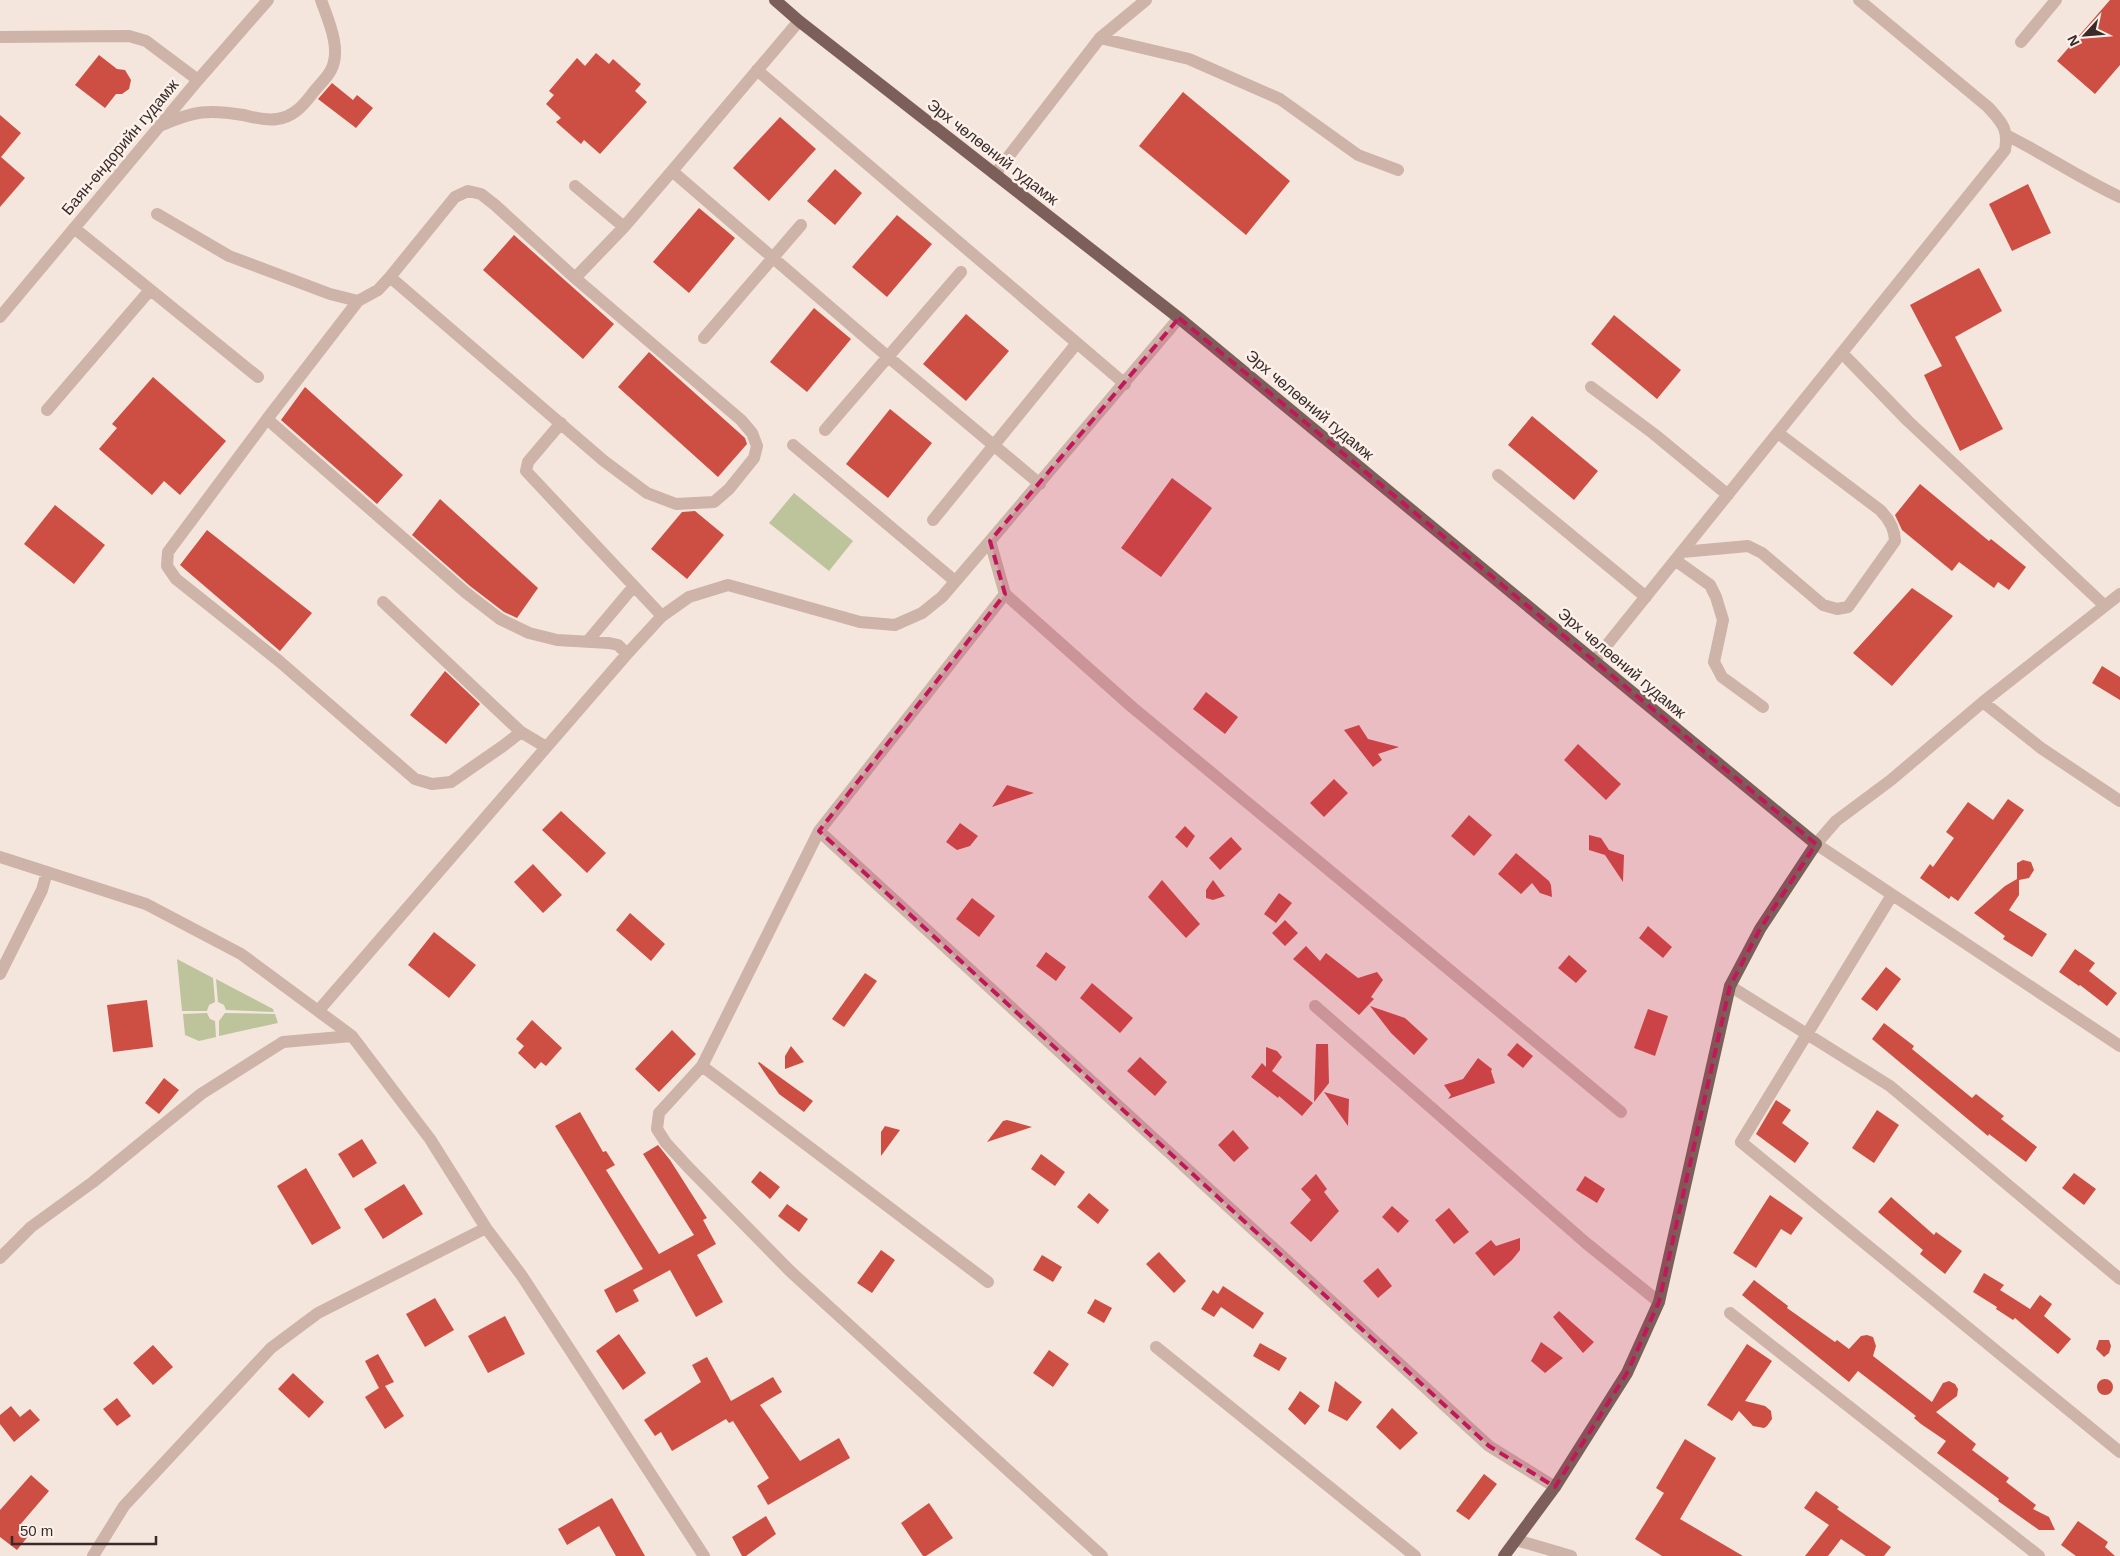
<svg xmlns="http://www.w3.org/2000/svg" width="2120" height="1556" viewBox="0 0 2120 1556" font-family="Helvetica,sans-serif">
  <rect width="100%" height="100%" fill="#f4e6dd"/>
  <path fill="#bdc49c" d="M794,493L853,541L829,571L769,523Z
    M177,959L213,978L215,1002L209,1005L207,1011H182Z
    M216,979L273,1009L274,1012L226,1010L224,1005L218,1002Z
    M207,1013L210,1019L215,1021L216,1037L199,1041L185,1035L183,1014Z
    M225,1013L275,1014L278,1023L219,1036V1021Z"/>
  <path fill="#cd4e42" d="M2110,0H2120V65L2095,94L2057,61Z
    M596,53L609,64L613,59L641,84L635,91L647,102L600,154L584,140L581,144L556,122L561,118L546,104L554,95L549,91L577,58L585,66Z
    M99,55L117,69L125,70L131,80L129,89L122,94H116L105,108L75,85Z
    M332,83L353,100L357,95L373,108L356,128L318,99Z
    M1183,92L1290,181L1246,235L1139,146Z
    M0,115L21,133L1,157L25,178L0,207Z
    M780,117L816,149L769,201L733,168Z
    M835,169L862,193L835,225L807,201Z
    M2028,184L2051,233L2012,251L1989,204Z
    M699,208L735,238L689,293L653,262Z
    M897,215L932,244L887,297L852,267Z
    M514,235L614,324L583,359L483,270Z
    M1979,268L2002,311L1955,337L2003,429L1960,451L1924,375L1942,366L1910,305Z
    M814,308L851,339L807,392L770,362Z
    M966,314L1009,351L966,401L923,364Z
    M1614,315L1681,370L1657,399L1591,344Z
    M649,352L745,438L747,444L718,477L618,387Z
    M153,377L226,441L180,495L164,481L152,495L99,449L117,428L112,424Z
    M305,387L403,475L377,504L281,420Z
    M890,409L932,443L888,498L846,464Z
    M1532,416L1598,471L1574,500L1508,445Z
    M1172,478L1212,508L1161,577L1121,548Z
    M1920,484L1989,541L1991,539L2026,567L2009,590L1998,582L1994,588L1959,562L1952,571L1902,530L1895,515Z
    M440,499L538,588L517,618L504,612L470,586L412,535Z
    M55,505L105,545L74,584L24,544Z
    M695,511L724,535L687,579L651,549L682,512Z
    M207,530L312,613L280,651L180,565Z
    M1912,588L1953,616L1892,686L1853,653Z
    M2102,666L2120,677V700L2092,683Z
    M445,671L480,704L446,744L410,715Z
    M1206,692L1238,717L1225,734L1193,709Z
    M1359,725L1368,739L1399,747L1378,754L1382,760L1373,767L1344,730Z
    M1578,744L1621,784L1606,800L1564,760Z
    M1334,779L1348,793L1324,817L1310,803Z
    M1007,785L1034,793L992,807Z
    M2008,799L2024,810L1958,901L1951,896L1949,899L1920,878L1930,864L1933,867L1954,838L1946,832L1968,802L1993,820Z
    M561,811L606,853L587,873L542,830Z
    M1469,815L1492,835L1474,856L1451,836Z
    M960,823L978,836L970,846L957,850L946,842Z
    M1185,826L1195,836L1187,848L1175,837Z
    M1589,835L1601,838L1609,850L1624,855L1623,882L1605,855L1589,850Z
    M1231,837L1242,849L1220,870L1209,858Z
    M1516,853L1549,881L1551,885L1552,897L1540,893L1532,883L1521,894L1498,874Z
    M2023,860L2031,862L2034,870L2029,878L2019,880V895L2009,910L2047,934L2032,957L2003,939L2005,936L1974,913L2005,886L2017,879V863Z
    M533,864L562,895L543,913L514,882Z
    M1162,880L1200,924L1186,938L1148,897Z
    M1213,880L1225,896L1213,900L1206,898V890Z
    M1279,893L1292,903L1276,923L1264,914Z
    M972,898L995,916L979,937L956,919Z
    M630,913L665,944L651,961L616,930Z
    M1285,920L1298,933L1285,946L1272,933Z
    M1648,926L1672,947L1663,958L1639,938Z
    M434,932L476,965L449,998L408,965Z
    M1306,946L1320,961L1326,953L1358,978L1377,972L1383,980L1371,997L1374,999L1359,1015L1293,959Z
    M2075,949L2095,963L2089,971L2117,993L2107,1006L2080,985L2079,986L2059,972Z
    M1046,952L1066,967L1056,981L1036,966Z
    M1569,955L1587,971L1576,983L1558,968Z
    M1886,967L1901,979L1877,1011L1861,999Z
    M865,973L877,981L844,1027L832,1019Z
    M1092,983L1133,1018L1120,1033L1080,998Z
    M147,1000L153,1047L113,1052L107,1005Z
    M1370,1006L1405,1018L1428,1039L1414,1055L1391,1033Z
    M1648,1009L1668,1016L1655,1056L1634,1048Z
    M532,1020L562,1048L546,1066L541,1062L535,1069L518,1053L524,1046L516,1039Z
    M1884,1023L1914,1046L1912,1049L1972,1098L1976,1094L2004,1116L2001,1119L2037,1147L2026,1162L1989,1134L1988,1136L1872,1039Z
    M672,1030L696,1054L659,1092L635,1069Z
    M1517,1043L1533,1056L1523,1068L1507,1055Z
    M1316,1044H1328L1329,1083L1314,1102Z
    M791,1046L804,1062L785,1069V1056Z
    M1266,1047L1277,1051L1282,1057L1272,1071L1313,1103L1302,1116L1279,1096L1278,1098L1251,1077L1262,1063L1266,1067Z
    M1140,1057L1167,1082L1155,1096L1127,1071Z
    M1478,1058L1492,1069L1491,1071L1495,1083L1448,1099L1451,1095L1444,1085L1463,1079Z
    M759,1062L813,1101L804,1112L779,1094L758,1063Z
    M164,1078L179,1090L159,1114L145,1103Z
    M1324,1092L1349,1099L1348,1126Z
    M1776,1100L1791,1110L1782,1123L1809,1143L1795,1163L1756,1134Z
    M1877,1110L1899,1125L1874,1163L1852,1148Z
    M580,1112L603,1152L606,1151L615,1165L606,1170L659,1254L694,1235L643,1154L658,1145L670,1160L707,1218L703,1220L716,1244L697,1255L723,1302L696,1317L670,1270L633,1290L639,1301L616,1313L604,1290L643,1269L555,1126Z
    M1007,1120L1032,1127L987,1142L1003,1121Z
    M885,1126L900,1130L881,1156V1132Z
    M1233,1130L1249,1148L1234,1162L1218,1145Z
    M362,1139L377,1163L353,1178L338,1154Z
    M1041,1154L1065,1172L1055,1186L1031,1169Z
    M306,1168L341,1228L312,1245L277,1186Z
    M760,1171L780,1187L770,1199L751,1182Z
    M2074,1173L2096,1189L2084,1205L2062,1188Z
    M1316,1174L1327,1189L1324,1192L1339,1211L1311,1242L1290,1223L1311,1200L1301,1189Z
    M1585,1176L1605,1189L1597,1203L1576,1190Z
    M404,1184L423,1214L383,1239L364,1209Z
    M1089,1193L1109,1210L1098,1224L1077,1207Z
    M1770,1195L1803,1218L1791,1235L1781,1229L1756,1268L1733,1253Z
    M1891,1197L1934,1235L1936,1232L1962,1251L1945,1274L1920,1254L1923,1250L1878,1212Z
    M787,1204L808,1219L799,1232L778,1216Z
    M1392,1206L1409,1221L1398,1233L1382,1217Z
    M1449,1208L1469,1232L1454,1244L1435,1220Z
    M1520,1238V1250L1512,1260L1494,1276L1475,1253L1491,1240L1496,1246Z
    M881,1250L895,1260L872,1293L857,1283Z
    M1159,1252L1186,1281L1174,1293L1146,1264Z
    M1042,1255L1062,1267L1053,1282L1033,1270Z
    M1378,1268L1392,1286L1378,1298L1363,1281Z
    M1984,1273L2004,1285L2000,1290L2030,1309L2040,1295L2052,1304L2044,1316L2071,1339L2058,1354L2015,1318L2013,1320L1996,1309L1997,1307L1973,1292Z
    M1754,1280L1788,1306L1787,1308L1835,1342L1837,1340L1849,1349L1861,1336L1867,1335L1873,1337L1876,1346L1873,1356L1932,1402L1943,1383L1949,1381L1955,1384L1958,1389L1957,1396L1936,1412L1976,1444L1972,1450L2009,1478L2006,1482L2036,1505L2033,1509L2049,1517L2055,1530H2039L1998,1501L1999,1499L1937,1453L1946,1441L1921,1424L1914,1418L1916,1416L1858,1371L1849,1382L1742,1295Z
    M1223,1286L1264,1313L1253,1329L1221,1307L1214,1317L1201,1309L1213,1290L1218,1294Z
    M435,1298L454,1330L425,1347L406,1314Z
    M1095,1299L1112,1308L1104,1323L1087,1313Z
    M1559,1311L1594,1342L1583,1353L1553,1317Z
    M505,1316L525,1354L488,1373L468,1336Z
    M619,1334L646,1373L623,1390L596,1351Z
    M2099,1340H2109L2111,1346L2109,1353L2104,1357L2096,1349Z
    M1541,1342L1563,1358L1545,1373L1531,1361Z
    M1260,1343L1287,1358L1279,1371L1253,1356Z
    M1747,1344L1772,1361L1745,1401L1765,1406L1771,1411L1772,1419L1767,1426L1764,1428L1753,1426L1739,1411L1732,1421L1707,1405Z
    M153,1345L173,1367L153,1385L133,1363Z
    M1049,1350L1069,1364L1053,1387L1033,1373Z
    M378,1354L394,1382L385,1386L404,1416L385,1429L365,1397L379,1388L365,1361Z
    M707,1357L731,1401L773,1377L782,1392L760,1405L800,1461L839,1438L850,1458L768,1505L757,1486L769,1478L733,1421L729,1423L726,1419L672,1451L661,1432L655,1436L644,1420L701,1382L692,1365Z
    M293,1373L324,1402L309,1418L278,1389Z
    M2097 1387a8 8 0 1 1 16 0a8 8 0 1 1-16 0Z
    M1335,1381L1362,1402L1347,1421L1328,1411Z
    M1300,1391L1320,1406L1305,1425L1288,1409Z
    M117,1398L131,1416L117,1426L103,1409Z
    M11,1406L20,1417L30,1409L40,1420L14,1442L0,1424V1415Z
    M1392,1408L1418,1433L1400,1450L1376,1427Z
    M1685,1439L1716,1458L1680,1519L1743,1556H1662L1635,1539L1664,1493L1656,1488Z
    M1484,1474L1497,1484L1469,1520L1456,1511Z
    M31,1475L49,1491L19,1526L30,1534L17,1550L0,1537V1510Z
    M1816,1491L1839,1507L1837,1509L1891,1547L1884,1556H1866L1841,1539L1828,1556H1805L1829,1525L1804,1508Z
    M612,1498L645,1556H616L599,1526L567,1545L558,1529Z
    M929,1503L953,1538L926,1556H923L901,1523Z
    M766,1516L776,1534L746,1556H742L732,1537Z
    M2078,1521L2108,1542L2105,1547L2115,1556H2076L2061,1545Z"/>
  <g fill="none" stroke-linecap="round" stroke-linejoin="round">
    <path stroke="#cdb3a8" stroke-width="12" d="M799,21L672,171L887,356L1040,484
      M0,37L129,36L146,41L198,80
      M1100,38L1189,59L1280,99L1358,155L1398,170
      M2021,42L2056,0
      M757,70L1125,384
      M162,125C194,111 208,109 243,115C253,117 266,121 277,119C293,117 303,106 312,94C318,86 327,78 331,70C342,49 328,20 321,0
      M2008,136C2046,155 2081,179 2120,197
      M995,174L1100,38L1146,0
      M575,186L624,227
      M468,191L481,194L495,205L575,278L741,420L752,433L757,446L754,458L729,489L714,502L676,504L647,493L604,461L390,277L455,197Z
      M157,214L229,256L330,294L358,301L378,290L390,277
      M74,228L258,377
      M575,278L624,227L672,171
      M358,301L267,419L465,592L500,619L529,633L557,640L609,643L618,645L627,654
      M0,317L198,80L268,0
      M704,338L801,225
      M1842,353L1908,421L2105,606
      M1591,387L1654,434L1728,495
      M47,410L150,290
      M267,419L168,552L167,566L176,579L279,661L415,779L432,784L451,782L503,746L521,732L546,747
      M561,423L528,462L526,471L662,616
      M825,430L961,272
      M793,445L955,581
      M1498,475L1646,597
      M933,520L1077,343
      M990,541L1005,594L1132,707L1621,1112
      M1682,552L1748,546L1762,553L1823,605L1837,609L1848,607L1895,541C1895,528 1889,519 1880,510L1778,433
      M1675,560L1710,585L1716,597L1723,620L1714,662L1722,677L1763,707
      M1005,594L819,831L702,1066L659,1113L657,1129L666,1143L688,1167L790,1271L1102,1556
      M383,602L521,732
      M587,642L634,586
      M1594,661L2005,150C2009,128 2001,122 1988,107L1859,0
      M1983,702L2120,594
      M2120,801L2041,748L1983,702L1891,780L1836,821L1816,844L2120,1046
      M819,831L1489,1446L1555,1487
      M0,857L146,904L241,954L352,1036L430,1139L486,1228L522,1276L704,1556
      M1892,895L1741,1142L2120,1452
      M0,974L42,890L47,872
      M1730,986L1890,1086L2120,1279
      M1315,1006L1586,1243L1659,1302
      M319,1010L627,654L662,616L689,597L728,585L860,622L895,625L922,613L942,597L990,541L1179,318
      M702,1066L988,1282
      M0,1258L31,1227L93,1182L201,1094L283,1042L352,1036
      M1730,1313L2039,1556
      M1156,1347L1415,1556
      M1516,1540L1571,1556
      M93,1556L124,1506L271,1348L318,1313L486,1228"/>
    <path stroke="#7c5f59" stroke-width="12" d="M775,0L799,21L1179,318L1816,844L1760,929L1730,986L1659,1302L1627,1373L1555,1487L1504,1556"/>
  </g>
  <path fill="#c2185b" fill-opacity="0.2" stroke="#c2185b" stroke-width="4" stroke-dasharray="10 6" stroke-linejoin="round" d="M1179,318L1816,844L1760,929L1730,986L1659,1302L1627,1373L1555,1487L1489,1446L819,831L1005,594L990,541Z"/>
  <g text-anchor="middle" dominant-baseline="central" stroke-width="5" stroke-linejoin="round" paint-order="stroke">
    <g font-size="16" fill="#392b29" stroke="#fbf1ea">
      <text transform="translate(120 147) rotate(-50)">Баян-өндорийн гудамж</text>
      <text transform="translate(993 152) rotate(38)">Эрх чөлөөний гудамж</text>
      <text transform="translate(1310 405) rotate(40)">Эрх чөлөөний гудамж</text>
      <text transform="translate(1622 663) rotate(40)">Эрх чөлөөний гудамж</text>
    </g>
  </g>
  <g transform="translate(2085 35) rotate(244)" stroke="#fbf1ea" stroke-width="4" paint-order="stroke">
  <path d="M0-4L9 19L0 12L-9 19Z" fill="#392b29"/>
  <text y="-8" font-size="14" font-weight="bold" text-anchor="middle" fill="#392b29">N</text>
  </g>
  <path d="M12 1536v8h144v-8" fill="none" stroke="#392b29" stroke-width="2.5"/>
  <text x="20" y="1536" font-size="15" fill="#392b29" stroke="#fbf1ea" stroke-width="4" paint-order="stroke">50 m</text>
</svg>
